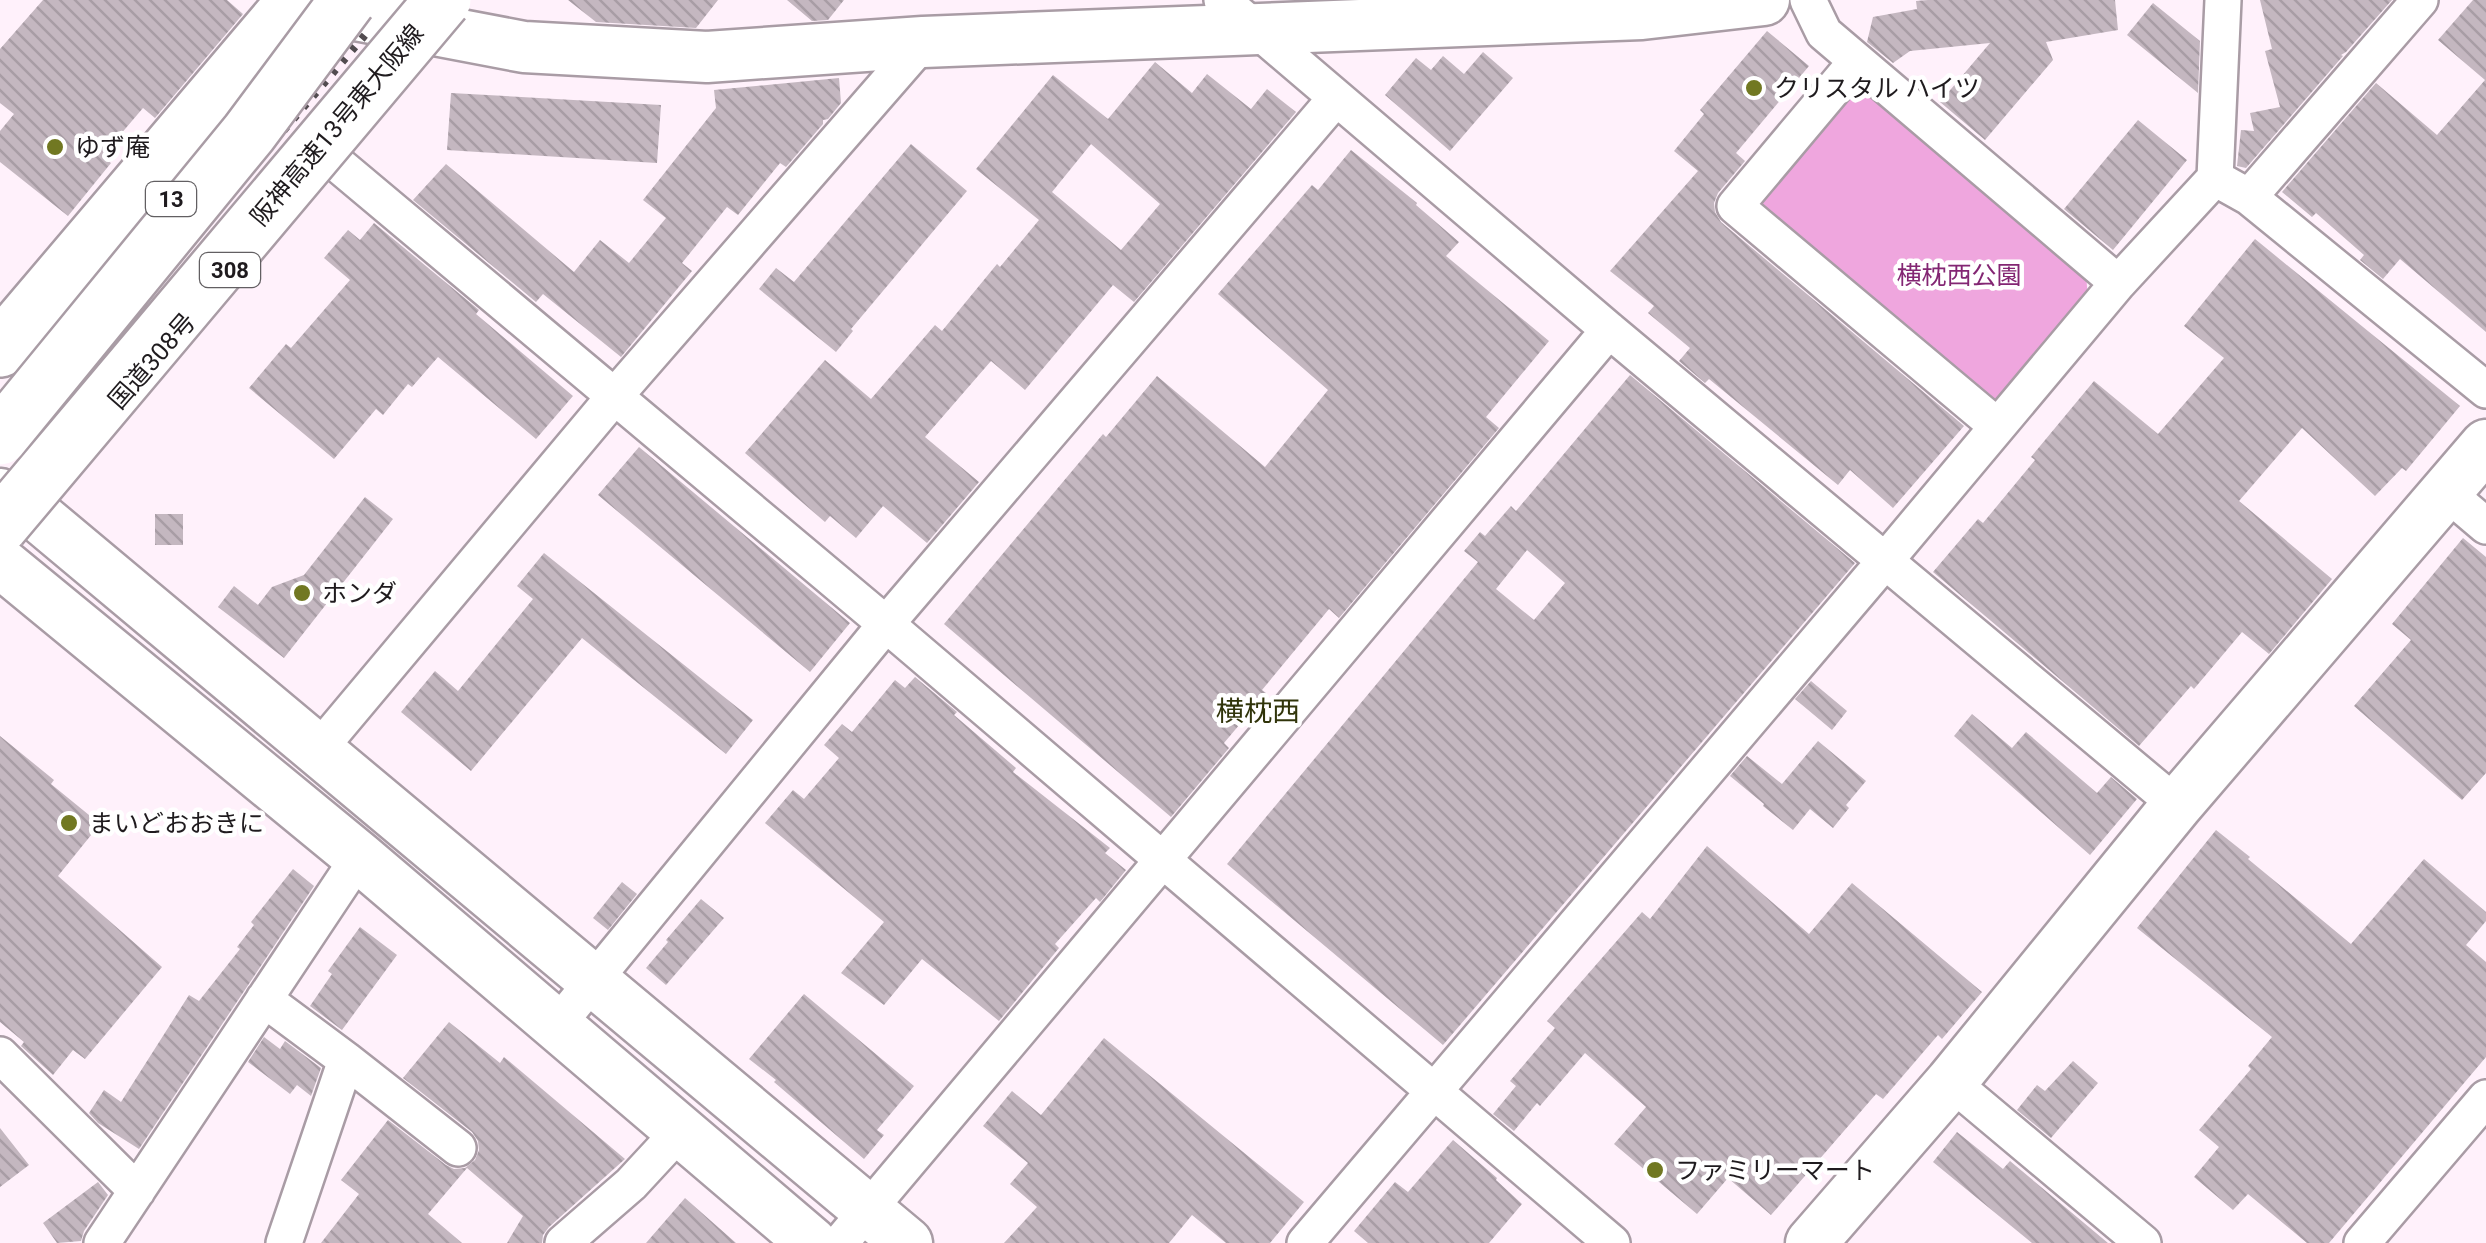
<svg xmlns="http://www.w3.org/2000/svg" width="2486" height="1243" viewBox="0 0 2486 1243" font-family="Roboto,'Noto Sans JP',sans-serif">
  <defs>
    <pattern id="building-back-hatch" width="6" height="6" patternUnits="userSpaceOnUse" patternTransform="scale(2.5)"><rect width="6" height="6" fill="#c4b7c0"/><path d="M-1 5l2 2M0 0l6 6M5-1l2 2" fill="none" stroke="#a89da5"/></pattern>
  </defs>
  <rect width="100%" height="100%" fill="#fff1fb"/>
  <path fill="#efa6de" d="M1870,93L2086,275L2088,298L2002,399L1978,398L1763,217L1762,187L1840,94Z"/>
  <path fill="url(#building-back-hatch)" fill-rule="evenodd" d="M43,0H227L243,14L155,118L143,108L102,156L111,163L68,216L0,162V131L14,114L0,103V49Z
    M568,0H718L696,28L596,22Z
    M787,0H844L828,20L812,21Z
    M1928,0H2115L2118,30L2046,42L2053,60L1985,140L1940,102L1990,43L1910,51L1893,63L1867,42L1873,17L1917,9L1916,1Z
    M2260,0H2392L2346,52L2341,55L2343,56L2246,168L2237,166L2241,130L2254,131L2250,113L2280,107L2265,51L2272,49Z
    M2473,0H2486V332L2400,259L2383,279L2360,260L2364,255L2316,213L2312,217L2282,192L2376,83L2437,135L2485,80L2438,40Z
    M2153,3L2200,41L2198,93L2127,35Z
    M1767,31L1809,66L1736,153L1745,161L1718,193L1714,203L1715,212L1721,222L1964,426L1893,508L1850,470L1838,485L1709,379L1705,383L1679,361L1690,348L1648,313L1654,306L1610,271L1698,171L1674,151L1704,114L1700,110Z
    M1483,52L1513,78L1450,151L1385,95L1416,58L1431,70L1443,56L1464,74Z
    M1155,62L1192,93L1207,74L1251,109L1267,89L1296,112L1134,302L1113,285L1025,390L991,361L925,437L979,482L927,543L883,506L856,538L830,516L825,522L745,453L825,360L871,399L935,325L942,331L997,264L1000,267L1039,220L976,169L1053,75L1108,119ZM1091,144L1160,204L1121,250L1052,192Z
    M839,78L841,103L828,119L823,120V124L786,167L780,163L738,215L727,207L682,263L692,271L621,357L543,294L536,302L413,200L446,164L574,272L600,240L629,263L666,218L643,200L716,108L714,90Z
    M451,93L661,105L657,163L447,150Z
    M2138,120L2187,160L2113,250L2064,209Z
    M911,144L967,191L851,329L853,331L836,352L759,289L776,268L794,282Z
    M1351,150L1417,203L1416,205L1459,242L1446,256L1549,341L1486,417L1499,428L1339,618L1329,609L1262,690L1266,693L1224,743L1229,748L1171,817L944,624L1103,434L1106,437L1157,376L1265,467L1328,390L1218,294L1312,185L1318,190Z
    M374,223L479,310L476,314L573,396L536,439L438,357L412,387L408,384L383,415L376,409L334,459L249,388L286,344L291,348L350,280L324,258L348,230L360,240Z
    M2255,239L2460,406L2406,471L2402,468L2375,496L2302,428L2239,501L2332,579L2269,654L2242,632L2194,689L2191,686L2139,746L1933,572L1978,519L1983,523L2035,460L2031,457L2094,381L2158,434L2224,358L2184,326Z
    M1630,375L1855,563L1443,1045L1227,864L1478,562L1464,551L1480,532L1485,536L1511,506L1516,511ZM1527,550L1565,583L1534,620L1496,589Z
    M639,447L850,623L810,672L598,495Z
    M365,497L393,519L284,658L218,607L234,586L258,605L272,587L304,575Z
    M155,514H183V545H155Z
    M2463,538L2486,557V773L2462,800L2354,706L2411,640L2392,624Z
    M544,553L753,720L726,754L582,638L471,771L401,712L435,671L458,691L533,599L517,586Z
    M915,677L957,712L954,715L1016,768L1013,772L1110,848L1105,853L1126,870L1100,902L1096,898L1055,944L1059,948L999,1021L922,959L884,1005L841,973L884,922L765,823L793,790L804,799L839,758L824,745L842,724L852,732L895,680L905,688Z
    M1811,681L1847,711L1832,730L1795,699Z
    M1972,714L2012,748L2026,732L2097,793L2111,777L2137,799L2090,855L1954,736Z
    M0,736L54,780L51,784L100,824L58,876L162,967L85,1059L73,1050L53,1075L21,1046L24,1042L0,1022Z
    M1818,741L1866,781L1846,805L1849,808L1833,828L1810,809L1793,830L1763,806L1764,804L1730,776L1747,756L1782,784Z
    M2216,830L2250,857L2248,859L2351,944L2424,859L2486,912V921L2466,945L2486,962V1057L2329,1243H2307L2248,1194L2233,1210L2194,1177L2219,1147L2199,1130L2251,1069L2248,1066L2272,1037L2137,928Z
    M1707,846L1809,934L1852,883L1982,992L1942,1039L1938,1035L1883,1099L1876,1094L1771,1215L1728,1178L1697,1214L1614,1144L1646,1107L1585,1053L1540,1106L1537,1103L1514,1131L1493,1114L1516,1086L1510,1081L1555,1028L1547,1021L1642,912L1650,919Z
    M293,869L314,886L139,1149L98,1123L89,1113L104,1090L121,1102L189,995L199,1001L240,949L237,947L254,925L251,922Z
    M622,882L637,894L608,930L593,918Z
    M701,899L724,918L666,985L646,968L668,942L666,940Z
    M360,927L397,955L342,1030L310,1006L332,974L328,971Z
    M804,994L914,1086L877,1130L884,1135L864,1159L774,1082L776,1080L749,1059Z
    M449,1022L500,1063L504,1057L625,1159L549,1227L543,1235L542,1243H507L523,1216L467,1168L428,1214L462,1243H321L359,1194L341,1180L388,1120L446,1165L454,1169L465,1168L475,1160L479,1150L478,1141L472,1132L403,1078Z
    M264,1037L280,1049L285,1041L321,1068L311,1096L297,1085L290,1094L248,1062Z
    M1104,1038L1304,1202L1270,1243H1226L1192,1215L1169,1243H1004L1037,1207L1010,1184L1028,1163L983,1126L1012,1091L1041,1115Z
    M2073,1061L2098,1083L2051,1138L2017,1110L2037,1085L2045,1091Z
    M0,1128L29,1165L0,1187Z
    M1957,1132L2003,1169L2010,1161L2108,1243H2032L1933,1162Z
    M1453,1140L1497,1178L1496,1180L1522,1204L1489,1243H1368L1354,1231L1395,1182L1408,1192Z
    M98,1182L108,1195L84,1231L81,1241L57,1243L43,1223Z
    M685,1198L736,1243H646Z"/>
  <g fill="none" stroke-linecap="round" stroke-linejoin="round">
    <defs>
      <path id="street" d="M1222,0L1609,330L2177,805
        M1808,0L1824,33L2118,283
        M1856,62L1735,206L1997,426
        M328,156L886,624L1612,1243
        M2215,178L2249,197L2486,390
        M2249,197L2420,0
        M2446,492L2486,526
        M318,750L614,397L923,42
        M264,999L346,1060L284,1243
        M557,1025L886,624L1336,98
        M0,1055L137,1191
        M346,1060L458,1148
        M1951,1082L2143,1243
        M102,1243L359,857
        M563,1243L631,1184L681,1130
        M840,1243L1609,330
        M1305,1243L1885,561L2118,283L2215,178L2223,0
        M2362,1243L2486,1098"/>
      <path id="secondary" d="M303,5L524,47L707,57L923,42L1642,14L1764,0
        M0,494L27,507L907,1243
        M0,562L359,857L812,1243
        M1811,1243L1951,1082L2177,805L2486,445"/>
      <path id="highway" d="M0,349L296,0"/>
    </defs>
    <use href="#street" stroke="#a99ca5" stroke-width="40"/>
    <use href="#secondary" stroke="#a99ca5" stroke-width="55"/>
    <use href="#highway" stroke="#a99ca5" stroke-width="60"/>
    <use href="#street" stroke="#fff" stroke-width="35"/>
    <use href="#secondary" stroke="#fff" stroke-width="50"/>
    <use href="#highway" stroke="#fff" stroke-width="55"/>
    <path stroke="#524c50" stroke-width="8" stroke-dasharray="5 10" stroke-linecap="butt" d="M176,223L343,27
      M196,233L371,28"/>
    <defs>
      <path id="highway-bridge" d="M0,437L249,133L348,0
        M0,526L443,0"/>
    </defs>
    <use href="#highway-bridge" stroke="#a99ca5" stroke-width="60" stroke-linecap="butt"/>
    <use href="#highway-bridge" stroke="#fff" stroke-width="55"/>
  </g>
  <g fill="#717822" stroke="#fff" stroke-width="4">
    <circle cx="1754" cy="88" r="10"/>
    <circle cx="55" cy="147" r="10"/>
    <circle cx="302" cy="593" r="10"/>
    <circle cx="69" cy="823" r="10"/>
    <circle cx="1655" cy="1170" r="10"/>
  </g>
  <g text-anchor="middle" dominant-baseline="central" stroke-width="9" stroke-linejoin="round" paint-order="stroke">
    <g fill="#fff" stroke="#625f62" stroke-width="2.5">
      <rect x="146" y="182" width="50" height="34" rx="8"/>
      <rect x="200" y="253" width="60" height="34" rx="8"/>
    </g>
    <g font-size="22" font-weight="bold" fill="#1f1b1e">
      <text x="171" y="199">13</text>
      <text x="230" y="270">308</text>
    </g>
    <g font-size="25" fill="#1f1b1e" stroke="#fff" text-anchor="start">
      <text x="1774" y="88">クリスタル ハイツ</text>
      <text x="75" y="147">ゆず庵</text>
      <text x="322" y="593">ホンダ</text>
      <text x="89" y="823">まいどおおきに</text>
      <text x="1675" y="1170">ファミリーマート</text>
    </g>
    <g font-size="25" fill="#1f1b1e" stroke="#fff">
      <text transform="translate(337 125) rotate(-50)">阪神高速13号東大阪線</text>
      <text transform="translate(152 361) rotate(-49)">国道308号</text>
    </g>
    <g font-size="25" fill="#832673" stroke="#fff">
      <text x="1959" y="275">横枕西公園</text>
    </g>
    <g font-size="28" fill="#30340a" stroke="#fff">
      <text x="1258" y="711">横枕西</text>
    </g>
  </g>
</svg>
